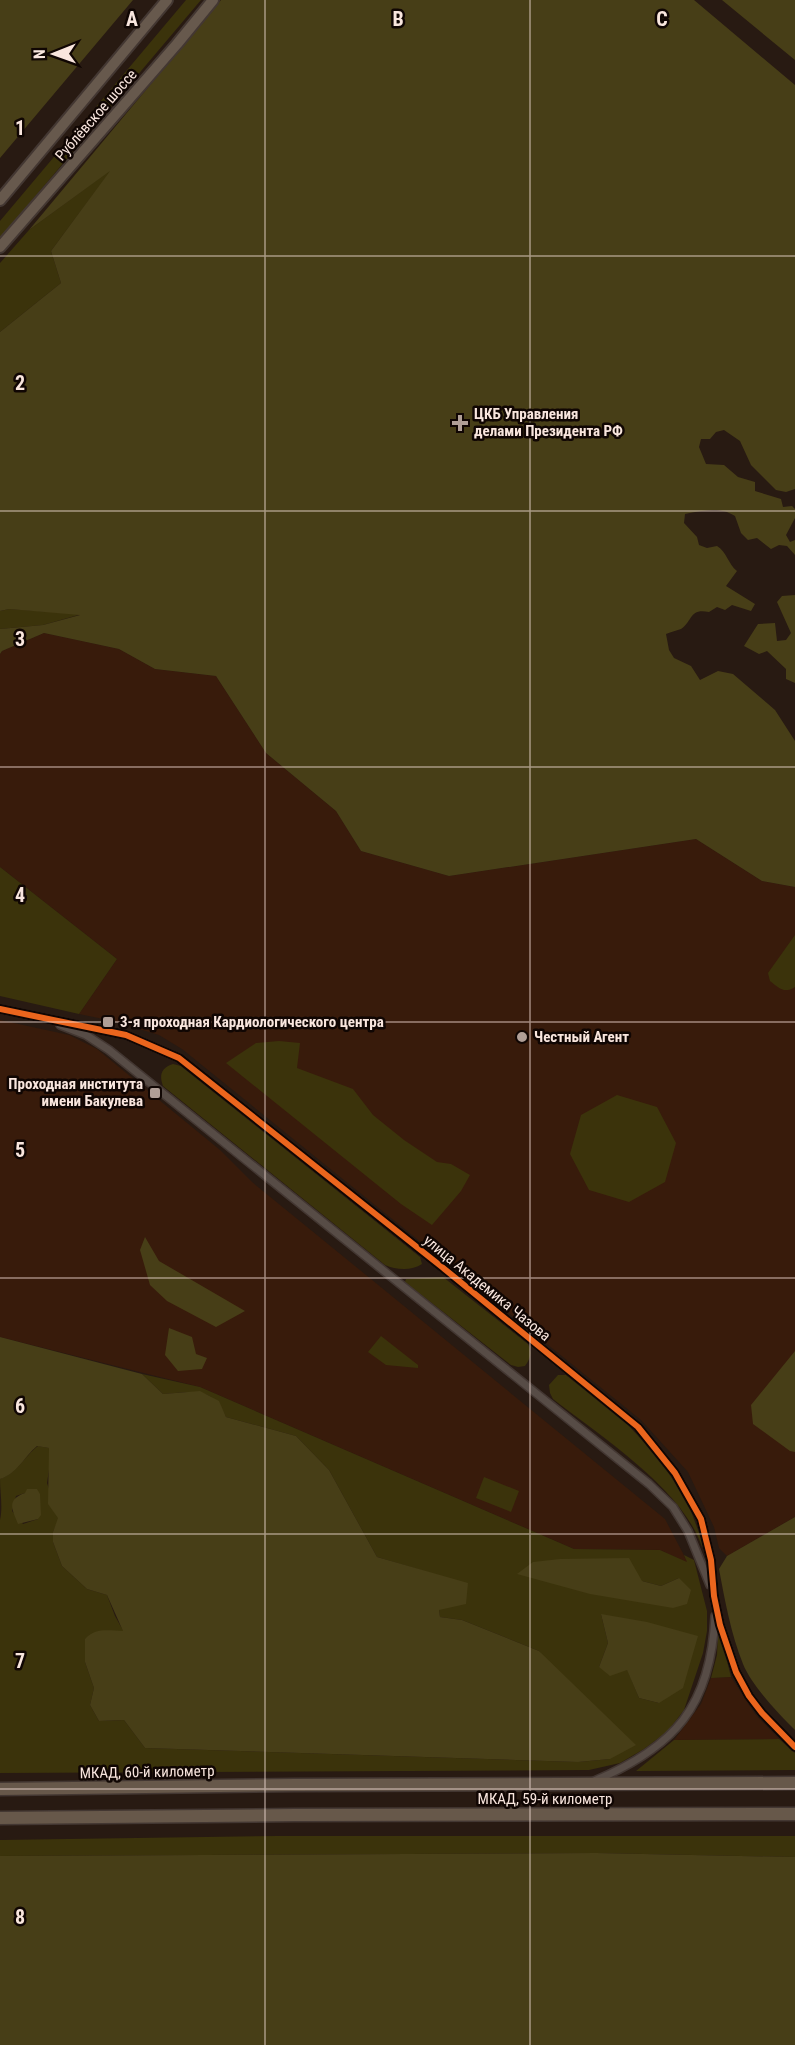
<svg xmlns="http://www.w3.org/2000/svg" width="795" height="2045" viewBox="0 0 795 2045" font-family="'Roboto Condensed',sans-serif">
  <rect width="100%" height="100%" fill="#281a12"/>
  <path fill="#381b0b" d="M44,633L119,649L155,669L216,676L266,753L336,811L361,851L449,876L696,839L762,881L795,887V1517L727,1556L719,1548L714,1527L688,1472L641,1420L182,1049L159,1035L113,1021L79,1014L117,959L0,867V654L2,651Z
    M0,1020L69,1035L97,1049L220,1150L252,1182L665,1519L688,1563L660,1550L574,1549L200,1387L0,1337Z
    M731,1677L755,1714L779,1739L674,1740L701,1704L711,1678Z"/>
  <path fill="#3b330b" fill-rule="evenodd" d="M186,0H201L0,238V221Z
    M112,169L51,251L61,283L0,332V263L29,230Z
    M9,609L82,614L43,625L0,629V611Z
    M0,867L117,959L79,1014L0,996Z
    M795,935V987C784,994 779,988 770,981L768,973Z
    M279,1041L300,1043L297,1068L353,1089L373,1115L404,1140L437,1162L451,1164L470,1175L461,1191L432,1225L401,1204L226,1063L256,1043Z
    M173,1064L181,1066L420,1257L422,1264C412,1271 396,1270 385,1265L163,1086C159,1075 161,1068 173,1064Z
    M617,1095L657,1107L676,1143L665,1182L629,1202L589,1190L570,1154L581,1115Z
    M443,1277L528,1344C532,1353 531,1358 525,1366L518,1367L511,1365L405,1282L406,1279Z
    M381,1336L418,1365V1368L386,1365L368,1352Z
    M142,1374L200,1387L574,1549L660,1550L687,1562L684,1555L694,1560L707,1611V1631L703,1653L684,1710L668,1731L644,1749L620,1763L589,1770L0,1773V1520C3,1507 0,1493 0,1479C17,1473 24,1457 38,1446L49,1448L50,1463L47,1483L59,1518L53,1532V1542L62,1566L87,1589L107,1595L115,1616L124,1632L85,1639V1662L94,1688L90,1705L99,1721L124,1720L145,1748L578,1762L610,1759L539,1651L462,1620L440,1617L439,1610L468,1584L377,1557L329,1470L296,1436L226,1417C211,1385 194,1392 163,1394ZM25,1493L40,1494L38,1519L23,1524L12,1511L16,1496ZM679,1578L673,1608L642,1581L661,1586ZM601,1614L659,1703L639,1698L627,1669L599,1667L608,1643Z
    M558,1375H566L627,1424L655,1454L686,1498L704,1546L702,1547C683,1489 600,1436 553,1399L550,1393L549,1385Z
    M484,1477L519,1491L511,1512L476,1498Z
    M718,1633H720L731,1677L711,1678L717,1655Z
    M779,1739L795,1753V1770L636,1771L674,1740Z
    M279,1836H795V1857L596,1853L0,1856V1840Z"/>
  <path fill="#473e17" d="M0,0H133L0,158Z
    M221,0H694L795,85V489L786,492L776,490L751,465L740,441L724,430L716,432L710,439H701L699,447L706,464L724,465L738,477L755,482V491L781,499L783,507L792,506L795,509V518L786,535L790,542L795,540V555L787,546L779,545L771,549L757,538L748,540L741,533L735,516C719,506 703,511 685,514L684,523L697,537L699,545L707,548L717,546C727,552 728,564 737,571L726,586L755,604L751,611L732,605L725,610L717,607L709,612C689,608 693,621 681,629C676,631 670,632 666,634L669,650L674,658L691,666L700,680L718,671L733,674L775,710L795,741V887L762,881L696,839L449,876L361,851L336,811L266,753L216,676L155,669L119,649L44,633L2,651L0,654V629L43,625L80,615L9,609L0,611V332L61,283L51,251L110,171L29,230Z
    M722,0H795V60Z
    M795,595V683L786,679V669L767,651L759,654L744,646L758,624L775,623L777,641L786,640L791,633L777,602L782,596Z
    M145,1237L159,1261L245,1311L216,1327L167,1301L150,1285L140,1250Z
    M169,1328L192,1337L196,1354L207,1358L202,1369L178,1371L165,1355Z
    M0,1337L142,1374L163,1394L200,1391L219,1401L226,1417L296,1436L329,1470L377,1557L468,1583L466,1604L439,1610L440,1617L462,1620L539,1651L636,1745L610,1759L578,1762L145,1748L124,1720L99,1721L90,1705L94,1688L85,1662V1639C96,1627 110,1631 123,1631L107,1595L87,1589L62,1566L53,1542V1532L58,1518L48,1504L49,1448L37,1446C24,1457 17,1474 0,1479Z
    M795,1351V1452L790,1451L753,1424L751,1405Z
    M27,1489H37L40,1494L41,1515L38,1519L18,1524C12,1509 6,1500 25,1493Z
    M795,1517V1730C778,1713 752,1686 743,1664C731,1634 725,1601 719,1569L727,1556Z
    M629,1558L642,1581L661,1586L679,1578L691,1590L687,1604L673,1608L590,1594L517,1574L533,1562L560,1559Z
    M601,1614L647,1622L698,1636L683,1688L659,1703L639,1698L627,1670L610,1676L599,1667L608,1643Z
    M596,1853L795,1857V2045H0V1856Z"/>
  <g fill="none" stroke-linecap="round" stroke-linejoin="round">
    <defs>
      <path id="minor" d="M0,1009L126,1035L179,1058L442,1267L638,1427L675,1473L701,1519L711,1560L714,1596L720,1625L736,1672L749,1696L762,1713L795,1747
        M60,1025L86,1035L109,1050L649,1484L673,1507L688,1531L710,1585
        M594,1781C675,1747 711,1706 715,1616"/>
      <path id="primary" d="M0,200L167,0
        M0,247L177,44L213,0"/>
      <path id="trunk" d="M0,1789L295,1785L795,1783
        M0,1818L295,1815L795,1814"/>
    </defs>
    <use href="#minor" stroke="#433732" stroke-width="10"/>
    <use href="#primary" stroke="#433732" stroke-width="14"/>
    <use href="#trunk" stroke="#433732" stroke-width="15"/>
    <use href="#minor" stroke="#574c46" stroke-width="7"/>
    <use href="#primary" stroke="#67594d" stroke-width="10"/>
    <use href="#trunk" stroke="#67584a" stroke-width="12"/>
    <defs>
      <path id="cycleway" d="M0,1009L126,1035L179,1058L442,1267L638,1427L675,1473L701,1519L711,1560L714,1596L720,1625L736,1672L749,1696L762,1713L795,1747"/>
    </defs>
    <use href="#cycleway" stroke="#100603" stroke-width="10"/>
    <use href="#cycleway" stroke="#eb651d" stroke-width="6"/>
  </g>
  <path fill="none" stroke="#f9e6de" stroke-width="1.5" stroke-opacity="0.55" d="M265,0V2045M530,0V2045M0,256H795M0,511H795M0,767H795M0,1022H795M0,1278H795M0,1534H795M0,1789H795"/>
  <g fill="#b09f97" stroke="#100603" stroke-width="2">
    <path d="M457 414h6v6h6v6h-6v6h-6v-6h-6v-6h6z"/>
    <rect x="102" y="1016" width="12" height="12" rx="3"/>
    <circle cx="522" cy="1037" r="6"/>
    <rect x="149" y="1087" width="12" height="12" rx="3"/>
  </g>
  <g text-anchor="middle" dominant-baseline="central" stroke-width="5" stroke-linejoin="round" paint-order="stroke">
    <g font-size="15" fill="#f9e6de" stroke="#100603">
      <text transform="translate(96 115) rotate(-49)">Рублёвское шоссе</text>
      <text transform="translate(487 1288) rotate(39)">улица Академика Чазова</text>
      <text transform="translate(147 1772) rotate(-1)">МКАД, 60-й километр</text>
      <text x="545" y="1799">МКАД, 59-й километр</text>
    </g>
    <g font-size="15" font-weight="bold" fill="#f9e6de" stroke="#100603" text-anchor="start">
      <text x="474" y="414">ЦКБ Управления<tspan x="474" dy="17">делами Президента РФ</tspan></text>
      <text x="120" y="1022">3-я проходная Кардиологического центра</text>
      <text x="534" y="1037">Честный Агент</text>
      <text x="143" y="1084" text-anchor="end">Проходная института<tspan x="143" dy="17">имени Бакулева</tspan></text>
    </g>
  </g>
  <g font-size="20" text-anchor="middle" font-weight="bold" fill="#f9e6de" stroke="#100603" stroke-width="5" stroke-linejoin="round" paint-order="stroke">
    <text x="132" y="26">A</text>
    <text x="398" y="26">B</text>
    <text x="662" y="26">C</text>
    <text x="20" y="135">1</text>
    <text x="20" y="390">2</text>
    <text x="20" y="646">3</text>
    <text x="20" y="902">4</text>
    <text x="20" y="1157">5</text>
    <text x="20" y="1413">6</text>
    <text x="20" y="1668">7</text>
    <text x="20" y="1924">8</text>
  </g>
  <g transform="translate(54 54) rotate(269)" stroke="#100603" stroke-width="4.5" paint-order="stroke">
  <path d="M0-4.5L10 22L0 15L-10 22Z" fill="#f9e6de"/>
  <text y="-9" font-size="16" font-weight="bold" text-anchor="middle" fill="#f9e6de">N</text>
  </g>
</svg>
